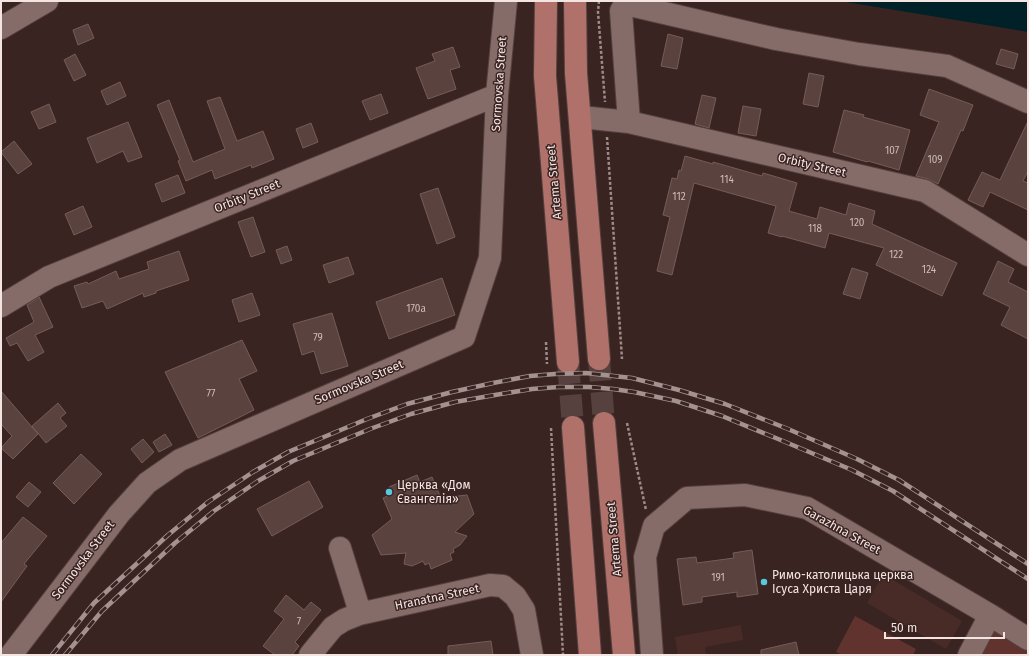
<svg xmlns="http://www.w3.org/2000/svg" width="1029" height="656" viewBox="0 0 1029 656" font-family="'Fira Sans',sans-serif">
  <rect width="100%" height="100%" fill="#3a2422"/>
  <path fill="#482b27" d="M883,574L962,621L946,649L867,603Z
    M741,625L743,640L705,647L706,655H678L675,637Z"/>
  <path fill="#60332e" d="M855,616L916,649L913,655H842L836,652Z
    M995,630L1028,647V655H982Z"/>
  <path fill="#002127" d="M840,1H1028V32Z"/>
  <path fill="#5a423f" stroke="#755c58" d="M88,24L94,38L78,45L73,30Z
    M668,34L683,38L677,69L661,66Z
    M453,47L460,67L450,70L456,89L428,99L416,68L435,61L432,54Z
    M1001,49L1018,54L1014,69L996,64Z
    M75,54L86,75L74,81L64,60Z
    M809,73L824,76L818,107L803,104Z
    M120,82L126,96L107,105L101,91Z
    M929,89L973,105L963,131L961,130L938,184L928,179L916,176L939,122L920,115Z
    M381,94L388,113L370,120L362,101Z
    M702,95L716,98L709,128L695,124Z
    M220,97L237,141L263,131L274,159L252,168L251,165L215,179L212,170L186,181L178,161L180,160L157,105L169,100L193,162L225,149L207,101Z
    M49,104L56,122L39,129L31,112Z
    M743,106L761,109L756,136L738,133Z
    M844,110L864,115L863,117L910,130L899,170L868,161L867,162L833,152Z
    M1028,121V171L1023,181L1028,183V210L990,192L983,207L968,200L982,172L1000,180Z
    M128,122L142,157L128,162L123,151L97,163L87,138Z
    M311,123L318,142L303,148L296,129Z
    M14,141L32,164L18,174L1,152Z
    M685,156L713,164V162L762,176L763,173L797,183L789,211L817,219L820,207L846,215L849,203L875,211L872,224L957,263L942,296L876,265L884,248L829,233L825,248L782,236V237L768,233L776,206L694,183L672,275L657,271L670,217L663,215L672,178L677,179L679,170L681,171Z
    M178,175L185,193L162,202L155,184Z
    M438,188L455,237L437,244L420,194Z
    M83,206L92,227L74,235L65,214Z
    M253,217L265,252L251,257L238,222Z
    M287,246L292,260L281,264L276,250Z
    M179,251L189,280L156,291V293L144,297L143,293L107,309L103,301L82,308L74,286L87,282L88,284L116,271L119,279L149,269L147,262Z
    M348,257L354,274L329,283L323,265Z
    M998,261L1014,269L1008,282L1028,292V339L1001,325L1010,307L983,294Z
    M852,268L868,273L860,299L843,294Z
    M442,278L455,315L389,339L376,302Z
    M252,293L260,315L239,322L232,300Z
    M39,297L53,327L35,335L44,352L28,361L17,343L10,346L6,338L34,322L27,305Z
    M332,313L348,366L321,374L314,351L302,355L293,324Z
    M242,340L257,371L239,379L254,410L198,438L165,372Z
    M1,391L38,434L13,459L1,448L12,436L1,424Z
    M58,403L66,413L60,418L67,426L46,443L32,426Z
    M165,434L172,445L159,452L153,442Z
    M143,439L154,452L142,463L131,449Z
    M81,454L102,474L74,504L53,483Z
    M417,475L420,482L432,477L441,498L467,495L474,514L455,532L467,536L460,545L453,549L454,552L450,554L452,560L431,569L429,563L425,565L423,561L412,566L404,564L406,553L381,555L372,535L392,519L383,498L392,494L389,487Z
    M309,481L323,507L272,536L257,509Z
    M29,482L41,492L28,507L16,497Z
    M23,517L47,536L24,564L27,566L1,602V543Z
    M752,550L758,594L737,597V592L702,597V602L683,605L677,559L696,557L697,563L734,558L733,553Z
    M286,595L304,610L311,602L321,610L295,642L299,646L292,655H275L263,646L284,619L274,611Z
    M491,641L493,655H448V646Z
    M796,642L799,655H761V650Z"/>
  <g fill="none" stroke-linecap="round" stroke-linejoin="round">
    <path stroke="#56413f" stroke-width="22" stroke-dasharray="22 11" stroke-linecap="butt" d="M599,359L604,423
      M568,362L573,427"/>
    <defs>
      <path id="minor" d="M1,28L47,1
        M581,117L629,122L925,191L1028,255
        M629,122L621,11L624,6L630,5L776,39L859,54L947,66L1028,102
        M1,306L49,277L497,95
        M340,548L358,606L359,614
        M11,655L119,514L147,483L180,460L464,337L490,258L497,95L506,1
        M310,655L333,627L344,620L359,614L490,585L503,586L515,596L524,610L532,655
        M652,655L645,557L654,526L687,498L745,495L807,508L990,615L1028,639
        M969,655L990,615"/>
      <path id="major" d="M546,1L545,76L568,362
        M575,1L576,73L599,359
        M604,423L624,655
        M573,427L590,655"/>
    </defs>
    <use href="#minor" stroke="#54413f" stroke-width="24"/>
    <use href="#major" stroke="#54413f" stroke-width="24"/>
    <path stroke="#9e8b89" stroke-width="2.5" stroke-dasharray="3 2" stroke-linecap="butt" d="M599,1L598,12L605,102
      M607,137L622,359
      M546,342L547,364
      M627,423L646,510
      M551,428L563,655"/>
    <use href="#minor" stroke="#866c69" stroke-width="22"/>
    <use href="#major" stroke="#b1716b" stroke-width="22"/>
    <defs>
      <path id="rail" d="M52,655L94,603L168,535L208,502L253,472L288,452L367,419L407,404L452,392L493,383L530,376L555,374L586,373L632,378L679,390L725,404L788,429L857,459L899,480L1028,564
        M65,655L102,611L175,543L214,511L258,481L293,461L370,429L411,414L455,402L495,395L532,389L558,387H589L613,389L634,392L676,401L722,416L783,441L852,470L893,491L1028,579"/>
    </defs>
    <use href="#rail" stroke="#a49290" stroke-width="4.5"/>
    <use href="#rail" stroke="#3a2422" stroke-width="3" stroke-dasharray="9" stroke-linecap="butt"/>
  </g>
  <g fill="#55cadf" stroke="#3a2422" stroke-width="1.5">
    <circle cx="389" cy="492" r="4"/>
    <circle cx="764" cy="582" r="4"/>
  </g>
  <g text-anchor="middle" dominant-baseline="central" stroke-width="3" stroke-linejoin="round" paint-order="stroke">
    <g font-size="10" fill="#cebcb9">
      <text x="892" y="151">107</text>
      <text x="935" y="160">109</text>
      <text x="727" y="180">114</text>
      <text x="679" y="197">112</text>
      <text x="857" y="223">120</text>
      <text x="815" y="229">118</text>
      <text x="896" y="255">122</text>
      <text x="929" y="270">124</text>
      <text x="416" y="309">170а</text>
      <text x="318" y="338">79</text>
      <text x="211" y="394">77</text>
      <text x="718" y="578">191</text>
      <text x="299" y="622">7</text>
    </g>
    <g font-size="12" fill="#f4e4e2" stroke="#3a2422">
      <text transform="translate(499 84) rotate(-86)">Sormovska Street</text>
      <text transform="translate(812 165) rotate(13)">Orbity Street</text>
      <text transform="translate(554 182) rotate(-95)">Artema Street</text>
      <text transform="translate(247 196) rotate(-22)">Orbity Street</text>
      <text transform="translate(359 382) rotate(-23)">Sormovska Street</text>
      <text transform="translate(842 530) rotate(29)">Garazhna Street</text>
      <text transform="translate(614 539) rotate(-95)">Artema Street</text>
      <text transform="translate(83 560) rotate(-53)">Sormovska Street</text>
      <text transform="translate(437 597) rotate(-12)">Hranatna Street</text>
    </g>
    <g font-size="12" fill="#f4e4e2" stroke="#3a2422" text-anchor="start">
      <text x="397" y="485">Церква «Дом<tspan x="397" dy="14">Євангелія»</tspan></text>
      <text x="772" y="575">Римо-католицька церква<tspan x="772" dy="14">Ісуса Христа Царя</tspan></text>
    </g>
  </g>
  <rect width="1029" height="656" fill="none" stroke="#f4e4e2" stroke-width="4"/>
  <path d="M885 632v6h119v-6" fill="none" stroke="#f4e4e2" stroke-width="2"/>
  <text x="891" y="632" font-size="12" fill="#f4e4e2" stroke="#3a2422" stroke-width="3" paint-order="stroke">50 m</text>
</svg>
